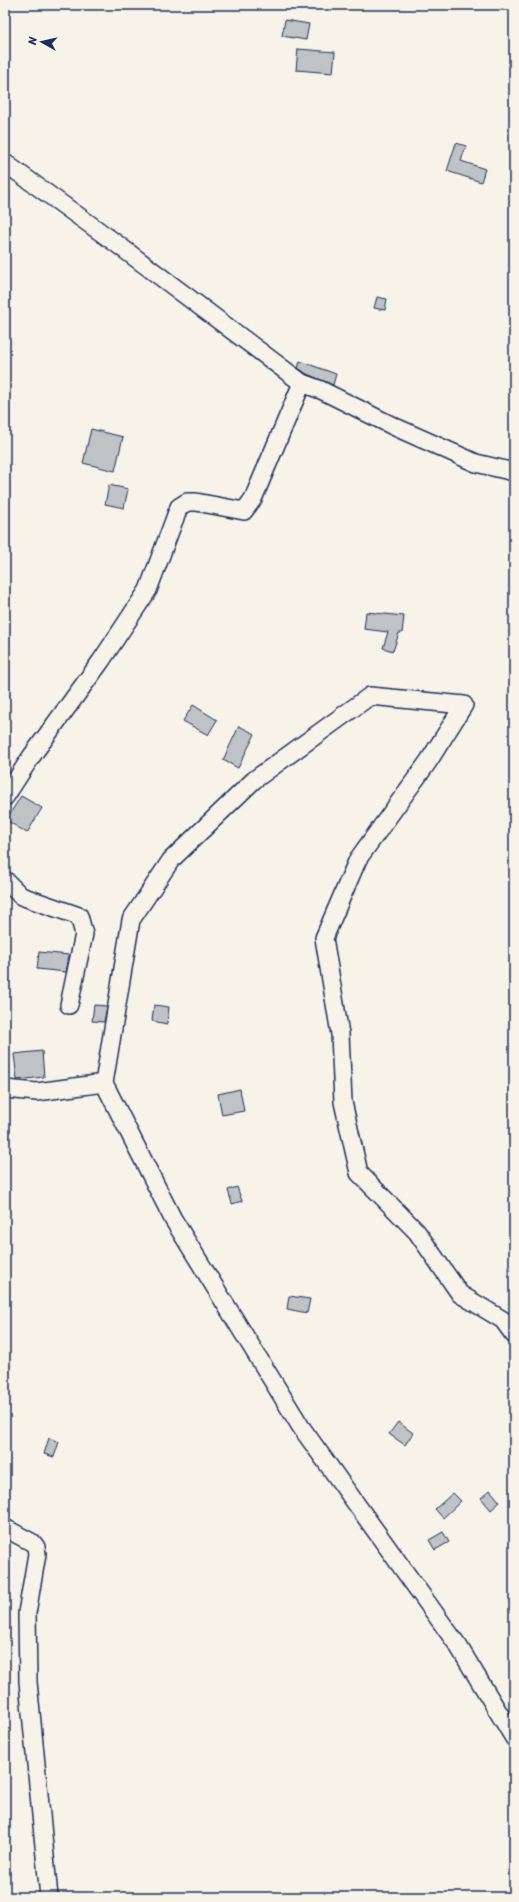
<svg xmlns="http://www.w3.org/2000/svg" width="519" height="1902" viewBox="0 0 519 1902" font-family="Sriracha,sans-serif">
  <rect width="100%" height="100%" fill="#f7f3e8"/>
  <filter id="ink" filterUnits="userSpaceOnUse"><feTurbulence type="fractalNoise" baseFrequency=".025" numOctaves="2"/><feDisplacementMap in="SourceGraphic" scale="8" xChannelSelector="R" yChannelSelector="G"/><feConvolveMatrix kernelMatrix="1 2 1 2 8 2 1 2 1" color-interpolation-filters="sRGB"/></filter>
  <g filter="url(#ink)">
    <path fill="#c0c3c5" stroke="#1b2f5e" d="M285,20L309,24L306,40L282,36Z
      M298,49L335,52L333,73L296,70Z
      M456,143L466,146L461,161L485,169L481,182L447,171Z
      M377,297L387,299L385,310L374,308Z
      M300,361L336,374L333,385L307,374L298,368Z
      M91,429L123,437L115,471L83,463Z
      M109,485L128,489L124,508L105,504Z
      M366,612L404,616L402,633H399L393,651L383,648L388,632L364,629Z
      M193,705L217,720L208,735L183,721Z
      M239,726L255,734L238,768L223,760Z
      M21,796L42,808L27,833L6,820Z
      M39,952L69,955L66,972L37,969Z
      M94,1005L107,1006L104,1022L92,1021Z
      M154,1005L169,1007L167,1024L152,1021Z
      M42,1051L44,1077L17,1080L14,1054Z
      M240,1089L244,1111L222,1115L218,1094Z
      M237,1187L242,1201L232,1204L228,1190Z
      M289,1296L310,1299L307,1313L287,1309Z
      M398,1422L413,1433L405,1445L389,1434Z
      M49,1438L59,1442L54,1457L44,1454Z
      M490,1490L500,1502L491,1510L481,1498Z
      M453,1493L461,1501L443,1518L435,1509Z
      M443,1532L449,1542L435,1550L429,1540Z"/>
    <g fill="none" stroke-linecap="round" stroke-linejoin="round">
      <defs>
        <path id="minor" d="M5,163L117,244L302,383
          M5,797L31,757L101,661L148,590L179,507L187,502H196L244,511L253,499L302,383L321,390L393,426L476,463L514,472
          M5,880L21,896L79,916L84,934L69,1005
          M5,1089L37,1092L104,1083
          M514,1335L503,1320L460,1294L417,1232L359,1173L343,1102L340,1034L324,938L358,859L428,762L464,705L370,696L254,780L171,860L131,920L104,1083L173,1219L301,1427L459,1647L514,1738
          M5,1528L33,1543L36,1547L37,1554L27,1613L28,1682L49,1897"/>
      </defs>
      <use href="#minor" stroke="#1b2f5e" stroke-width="20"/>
      <use href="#minor" stroke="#f7f3e8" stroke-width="17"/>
    </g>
  </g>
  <rect width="519" height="1902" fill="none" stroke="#f7f3e8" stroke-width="20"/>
  <rect x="10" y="10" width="499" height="1882" fill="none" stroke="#1b2f5e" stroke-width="1.5" filter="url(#ink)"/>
  <g transform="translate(42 42) rotate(278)" stroke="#f7f3e8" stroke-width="3" paint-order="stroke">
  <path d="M0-3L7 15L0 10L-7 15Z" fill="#1b2f5e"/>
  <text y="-6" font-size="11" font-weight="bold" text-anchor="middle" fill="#1b2f5e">N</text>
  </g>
</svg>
